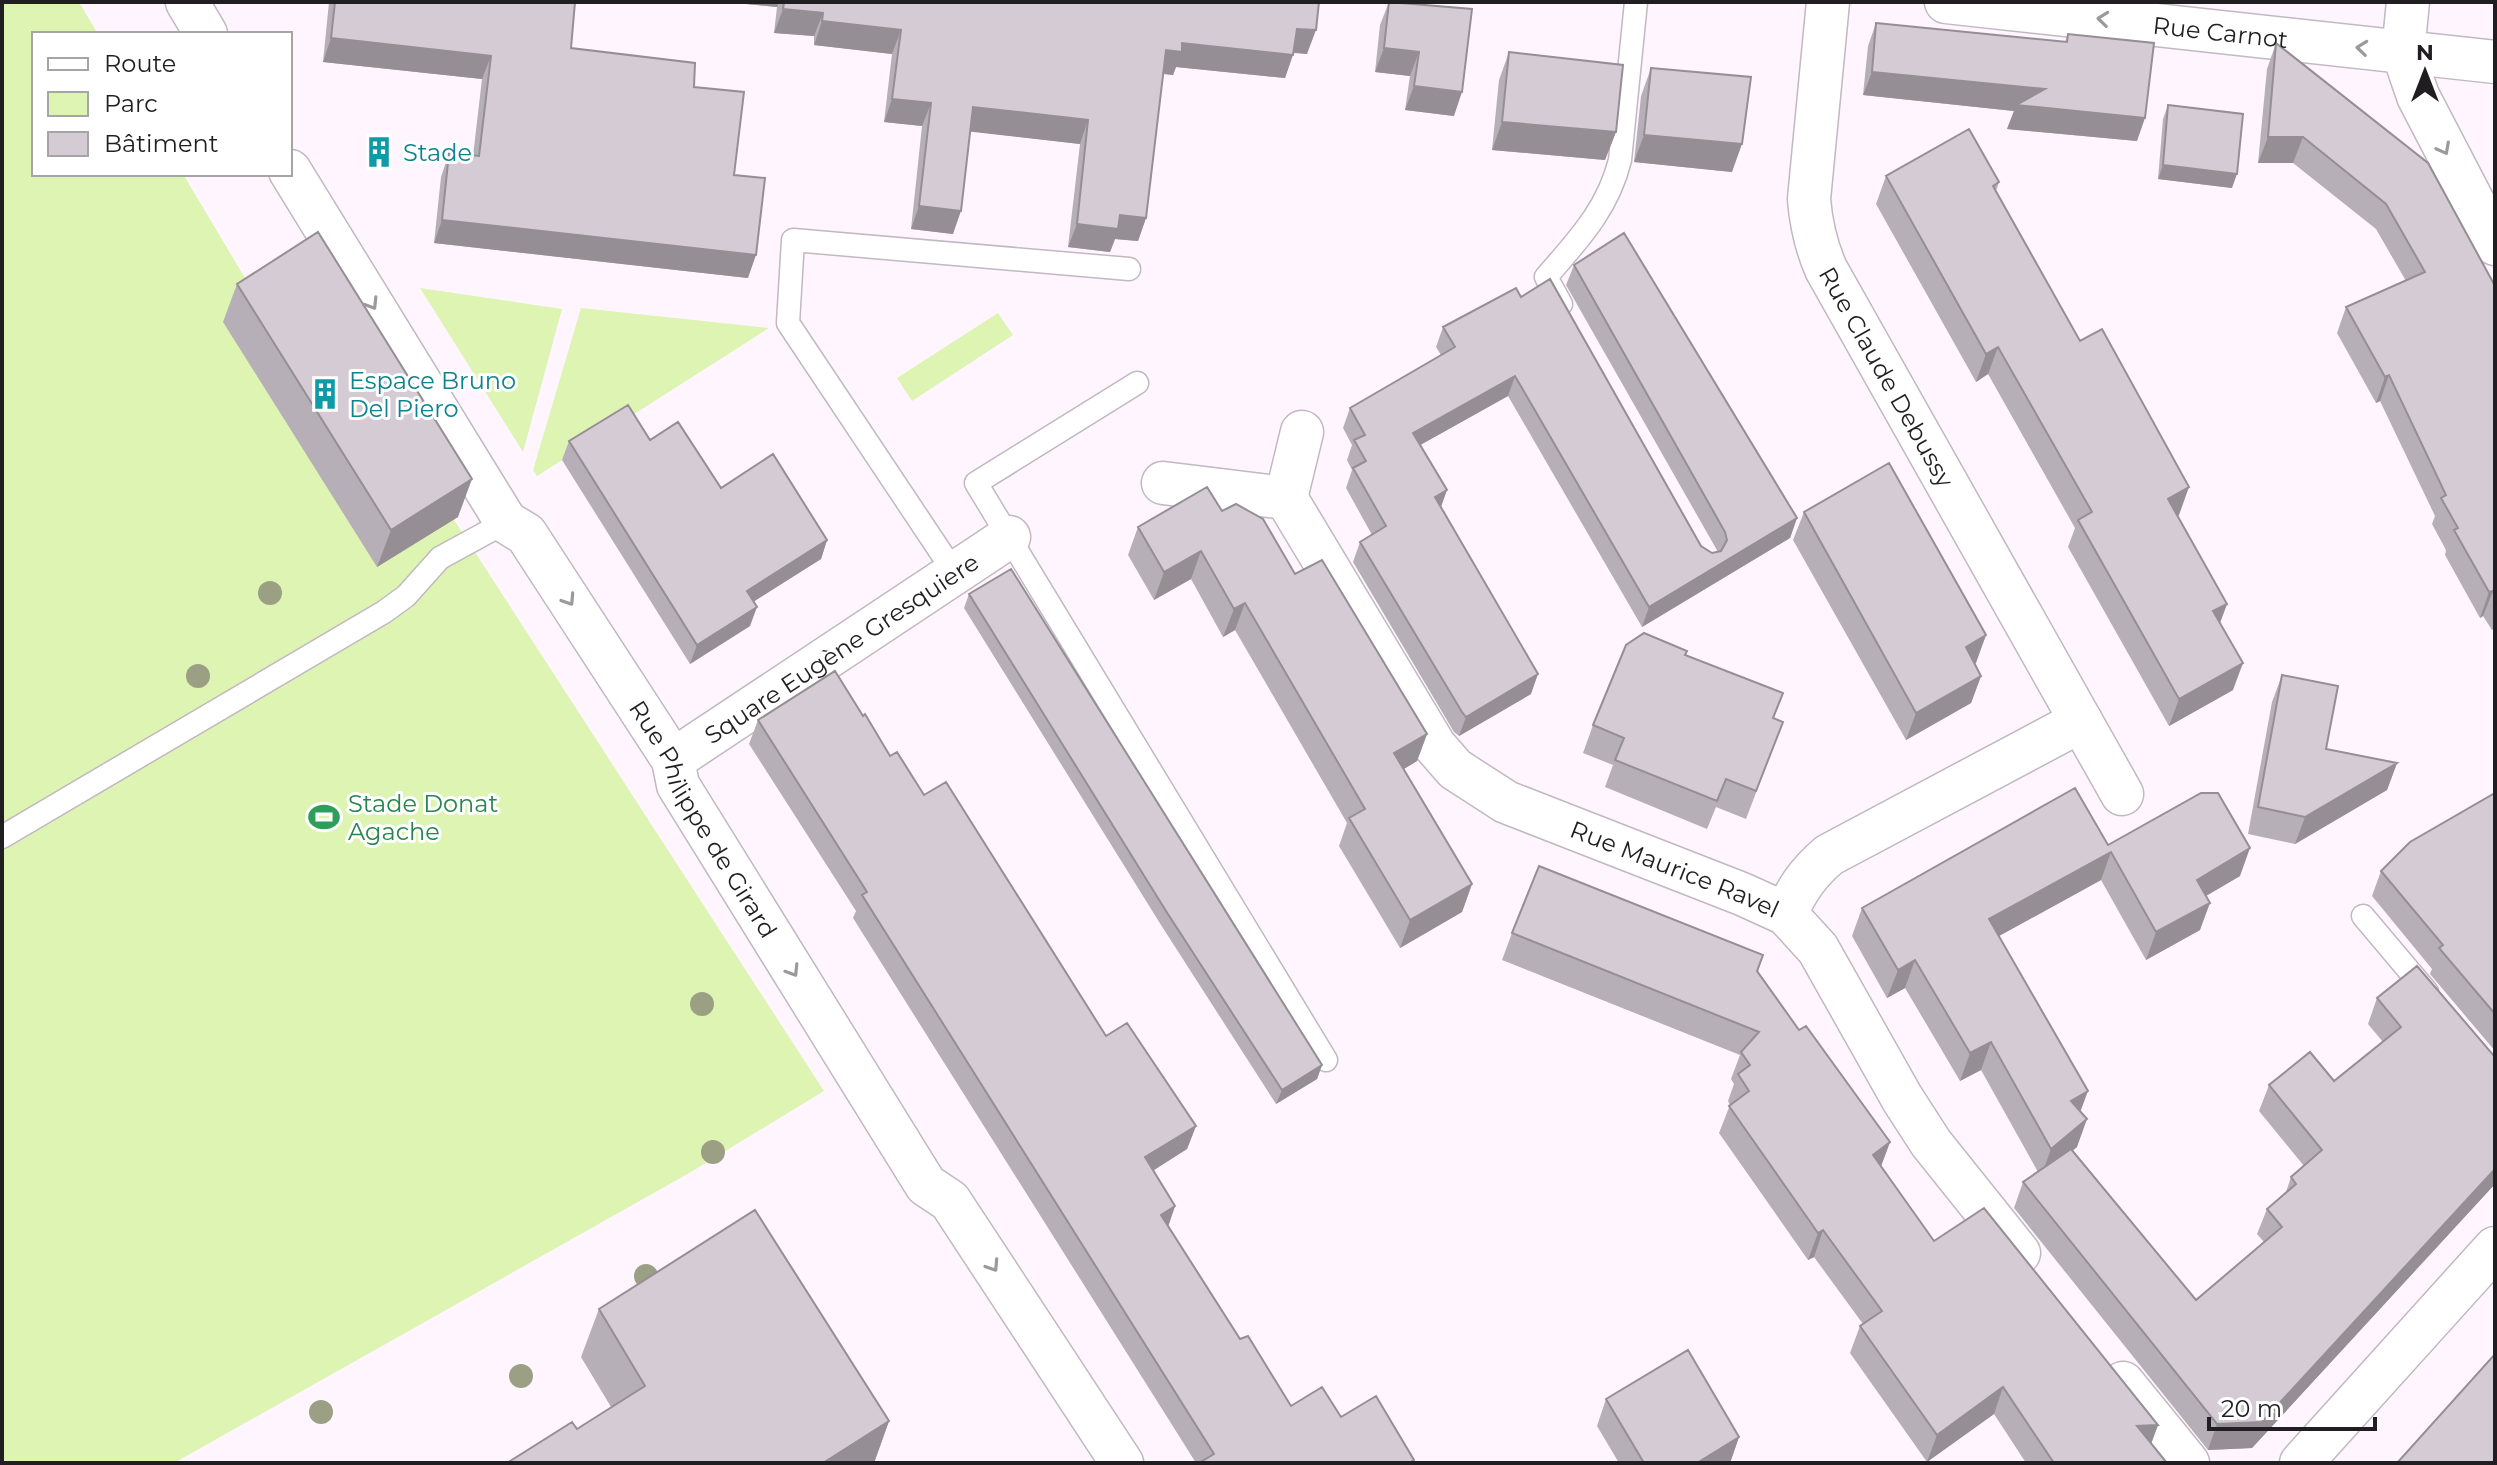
<svg xmlns="http://www.w3.org/2000/svg" width="2497" height="1465" viewBox="0 0 2497 1465" font-family="Montserrat,sans-serif">
  <rect width="100%" height="100%" fill="#fff5ff"/>
  <path fill="#ddf4b3" d="M2,2H79L98,34H34V174H183L248,283L281,267L456,523L824,1091L691,1172L174,1463H2Z
    M420,288L562,309L523,452Z
    M581,308L769,328L537,476L533,470Z
    M998,313L1013,335L912,401L897,378Z"/>
  <g fill="none" stroke-linecap="round" stroke-linejoin="round">
    <defs>
      <path id="lane" d="M1561,304L1546,277C1578,240 1608,209 1620,160L1636,2
        M1137,383L976,483L1326,1060
        M954,572L788,323L793,240L1129,269
        M2,837L384,612L406,596L440,558L506,522
        M2363,916L2427,992"/>
      <g id="street">
        <path d="M187,2L206,34"/>
        <path id="s1" d="M1828,2L1809,199C1811,224 1816,246 1826,269L2122,794"/>
        <path id="s2" d="M1946,2L2495,62"/>
        <path d="M2408,2L2403,52L2418,96L2495,244"/>
        <path id="s3" d="M290,171L506,522L526,534L673,760L678,785L926,1185L950,1201L1122,1463"/>
        <path d="M1163,483L1286,498L1302,432"/>
        <path id="s4" d="M1286,498L1435,746L1455,769L1506,802L1742,894L1786,914L1818,949L1902,1098L1931,1143L2019,1253"/>
        <path id="s5" d="M673,760L1009,537"/>
        <path d="M1786,914C1797,889 1808,873 1829,855L2081,721"/>
        <path d="M2123,1383L2188,1463"/>
        <path d="M2301,1463L2495,1248"/>
      </g>
    </defs>
    <use href="#lane" stroke="#c1b8c1" stroke-width="25"/>
    <use href="#street" stroke="#c1b8c1" stroke-width="45"/>
    <use href="#lane" stroke="#fff" stroke-width="22"/>
    <use href="#street" stroke="#fff" stroke-width="42"/>
  </g>
  <g fill="#9ba084">
    <circle cx="270" cy="593" r="12"/>
    <circle cx="198" cy="676" r="12"/>
    <circle cx="702" cy="1004" r="12"/>
    <circle cx="713" cy="1152" r="12"/>
    <circle cx="646" cy="1276" r="12"/>
    <circle cx="521" cy="1376" r="12"/>
    <circle cx="321" cy="1412" r="12"/>
  </g>
  <path fill="#b7afb7" d="M329,2H575L571,48L694,87L734,175L748,278L434,243L441,177L449,153L473,156L482,79L323,62Z
    M726,2H1319L1307,54L1293,53L1285,78L1176,67L1173,75L1163,74L1146,218L1138,241L1115,239L1110,252L1068,247L1080,144L970,131L953,234L911,229L922,126L884,122L892,54L814,45V36L774,33L777,7Z
    M1389,2L1454,116L1405,110L1410,76L1375,72L1380,25Z
    M1876,23L2065,42L2068,34L2137,141L2007,129L2014,111L1863,95L1868,46Z
    M2276,43L2495,286V629L2492,630L2483,616L2480,618L2445,555L2446,550L2432,524L2435,516L2380,401L2376,403L2337,333L2346,307L2406,281L2376,229L2293,163H2258L2267,69Z
    M1509,52L1616,132L1605,160L1492,150L1499,80Z
    M1651,68L1732,172L1634,162L1641,96Z
    M2168,105L2232,188L2158,179L2163,119Z
    M1886,176L1999,182L1996,191L2080,341L2179,515L2178,516L2227,604L2220,622L2233,690L2169,726L2068,547L2075,528L1988,374L1976,382L1876,204Z
    M1574,265L1797,518L1790,538L1642,627L1508,396L1420,445L1441,507L1531,694L1459,736L1454,732L1353,562L1360,542L1372,535L1346,488L1352,470L1347,460L1352,445L1343,428L1350,408L1441,355L1436,347L1443,327L1521,297L1701,546L1712,553L1718,552L1566,285Z
    M237,284L458,517L377,567L223,322Z
    M569,441L721,488L827,540L821,559L753,602L750,626L690,664L562,460Z
    M1222,511L1295,574L1427,734L1417,761L1404,769L1472,884L1462,912L1400,948L1339,846L1347,823L1235,630L1223,637L1191,579L1154,600L1128,555L1138,527Z
    M1804,512L1986,635L1975,663L1981,676L1971,703L1906,740L1793,540Z
    M969,594L1322,1065L1317,1079L1276,1104L1161,925L964,608Z
    M1685,655L1783,693L1774,718L1783,722L1746,819L1716,807L1707,829L1605,787L1613,765L1583,753L1593,725Z
    M2282,675L2326,749L2397,763L2387,790L2295,844L2248,834L2272,702Z
    M758,720L890,756L924,795L1106,1036L1196,1126L1187,1149L1153,1170L1175,1206L1168,1226L1240,1339L1291,1406L1341,1417L1413,1463H1196L853,918L856,911L749,744Z
    M2495,793V1051L2430,974L2432,969L2372,896L2381,871Z
    M2108,845L2240,876L2206,896L2200,930L2146,960L2101,880L1999,936L2080,1111L2077,1147L2073,1150L2196,1300L2264,1242L2257,1234L2267,1209L2286,1192L2291,1177L2304,1166L2259,1111L2269,1085L2334,1081L2383,1042L2368,1024L2377,998L2495,1057V1184L2252,1448L2208,1450L2014,1208L2023,1182L2038,1172L1981,1070L1960,1081L1905,988L1887,998L1852,936L1862,908Z
    M1512,933L1763,955L1758,972L1799,1030L1890,1142L1881,1166L1934,1241L2158,1425L2151,1444L2167,1463H2026L1994,1414L1927,1462L1850,1353L1860,1326L1863,1324L1814,1257L1808,1260L1719,1133L1730,1105L1728,1101L1734,1084L1731,1079L1740,1055L1502,960Z
    M599,1309L889,1421L874,1463H507L577,1429L611,1407L581,1357Z
    M1606,1399L1739,1437L1730,1463H1619L1597,1426Z"/>
  <path fill="#958e95" d="M726,2H779L777,7Z
    M783,9L823,13L814,36L774,33Z
    M822,21L901,30L892,54L814,45Z
    M1297,29L1316,30L1307,54L1288,52Z
    M331,38L491,56L482,79L323,62Z
    M1182,43L1293,55L1285,78L1176,67L1173,75L1157,73L1166,50Z
    M1384,48L1419,52L1410,76L1375,72Z
    M1872,72L2045,89L2145,118L2137,141L2007,129L2014,111L1863,95Z
    M1414,86L1462,92L1454,116L1405,110Z
    M892,99L931,103L922,126L884,122Z
    M973,107L1088,120L1080,144L965,131Z
    M1502,122L1616,132L1605,160L1492,150Z
    M1644,135L1742,144L1732,172L1634,162Z
    M2268,137H2303L2293,163H2258Z
    M2163,165L2237,174L2232,188L2158,179Z
    M919,206L961,211L953,234L911,229Z
    M1120,215L1146,218L1138,241L1115,239L1110,252L1068,247L1077,224Z
    M442,220L756,255L748,278L434,243Z
    M1998,347L1988,374L1976,382L1986,354Z
    M2389,375L2380,401L2376,403L2385,377Z
    M1515,376L1508,396L1406,453L1413,433Z
    M472,479L458,517L377,567L391,530Z
    M2189,487L2179,515L2158,527L2168,499Z
    M1447,490L1440,510L1435,497Z
    M1797,518L1790,538L1642,627L1649,607Z
    M827,540L821,559L740,610L747,591Z
    M1201,551L1191,579L1154,600L1164,572Z
    M2493,591L2483,616L2480,618L2489,592Z
    M1245,603L1235,630L1223,637L1234,609Z
    M2227,604L2217,631L2213,611Z
    M757,607L750,626L690,664L697,645Z
    M1986,635L1976,663L1956,675L1966,647Z
    M2243,663L2233,690L2169,726L2179,699Z
    M1538,674L1531,694L1459,736L1466,717Z
    M1981,676L1971,703L1906,740L1916,713Z
    M1427,734L1417,761L1384,781L1394,753Z
    M2397,763L2387,790L2295,844L2305,817Z
    M2250,848L2240,876L2187,907L2197,880Z
    M2111,852L2101,880L1979,947L1989,919Z
    M1472,884L1462,912L1400,948L1410,920Z
    M2210,903L2200,930L2146,960L2156,932Z
    M1915,960L1905,988L1887,998L1898,970Z
    M1991,1042L1981,1070L1960,1081L1970,1053Z
    M1322,1065L1317,1079L1276,1104L1282,1090Z
    M2088,1091L2078,1118L2071,1101Z
    M2087,1119L2077,1147L2041,1177L2051,1149Z
    M1196,1126L1187,1149L1137,1181L1145,1157Z
    M1890,1142L1880,1169L1873,1155Z
    M2495,1169V1184L2252,1448L2208,1450L2217,1424Z
    M1175,1206L1167,1230L1161,1215Z
    M1823,1230L1814,1257L1808,1260L1818,1233Z
    M2003,1387L1994,1414L1927,1462L1937,1435Z
    M889,1421L874,1463H823Z
    M2158,1425L2148,1452L2137,1426Z
    M1739,1437L1730,1463H1697Z"/>
  <path fill="#d5cbd5" stroke="#958e95" stroke-width="2" d="M335,2H575L571,48L695,63L694,87L744,92L734,175L765,178L756,255L442,220L449,153L479,156L491,56L331,38Z
    M784,2H1319L1316,30L1297,29L1293,55L1182,43V52L1166,50L1146,218L1120,215L1118,229L1077,224L1088,120L973,107L961,211L919,206L931,103L892,99L901,30L822,21L823,13L783,9Z
    M1389,2L1472,9L1462,92L1414,86L1419,52L1384,48Z
    M1876,23L2067,42L2068,34L2154,43L2145,118L2016,105L2045,89L1872,72Z
    M2276,43L2428,163L2495,286V594L2493,591L2489,592L2454,530L2458,528L2441,498L2446,495L2389,375L2385,377L2346,307L2425,272L2386,204L2303,137H2268Z
    M1509,52L1623,65L1616,132L1502,122Z
    M1651,68L1751,77L1742,144L1644,135Z
    M2168,105L2243,114L2237,174L2163,165Z
    M1969,129L1999,182L1993,186L2080,341L2102,329L2189,487L2168,499L2227,604L2213,611L2243,663L2179,699L2078,520L2092,512L1998,347L1986,354L1886,176Z
    M318,232L472,479L391,530L237,284Z
    M1624,233L1797,518L1649,607L1515,376L1413,433L1447,490L1435,497L1538,674L1466,717L1462,712L1360,542L1386,526L1353,468L1366,461L1354,440L1365,435L1350,408L1455,347L1443,327L1516,288L1521,297L1550,279L1701,546L1712,553L1721,551L1727,540L1725,532L1574,265Z
    M628,405L650,440L678,422L721,488L773,454L827,540L747,591L757,607L697,645L569,441Z
    M1889,463L1986,635L1966,647L1981,676L1916,713L1804,512Z
    M1207,487L1222,511L1236,504L1263,519L1295,574L1322,560L1427,734L1394,753L1472,884L1410,920L1349,818L1365,809L1245,603L1234,609L1201,551L1164,572L1138,527Z
    M1011,569L1322,1065L1282,1090L1166,911L969,594Z
    M1644,633L1687,651L1685,655L1783,693L1773,718L1783,722L1756,791L1726,779L1717,801L1615,760L1624,738L1593,725L1626,645Z
    M835,671L863,716L865,714L890,756L897,752L924,795L946,782L1106,1036L1127,1023L1196,1126L1145,1157L1175,1206L1161,1215L1240,1339L1248,1336L1291,1406L1322,1387L1341,1417L1376,1396L1414,1460L1409,1463H1199L1214,1454L862,895L867,892L758,720Z
    M2282,675L2338,686L2326,749L2397,763L2305,817L2258,807Z
    M2075,788L2108,845L2201,793H2218L2250,848L2197,880L2210,903L2156,932L2111,852L1989,919L2088,1091L2071,1101L2087,1119L2051,1149L1991,1042L1970,1053L1915,960L1898,970L1862,908Z
    M2495,793V1014L2439,948L2443,945L2381,871L2410,842Z
    M1539,866L1763,955L1757,971L1799,1030L1806,1026L1890,1142L1873,1155L1934,1241L1984,1208L2158,1425L2137,1426L2167,1463H2054L2003,1387L1937,1435L1860,1326L1882,1311L1823,1230L1818,1233L1729,1106L1749,1091L1738,1074L1750,1065L1741,1052L1759,1032L1512,933Z
    M2417,966L2495,1057V1169L2262,1422L2217,1424L2023,1182L2071,1149L2196,1300L2282,1227L2267,1209L2296,1184L2291,1177L2322,1150L2269,1085L2310,1052L2334,1081L2401,1027L2377,998Z
    M755,1210L889,1421L823,1463H507L572,1422L577,1429L645,1386L599,1309Z
    M1688,1350L1739,1437L1697,1463H1644L1606,1399Z
    M2495,1354V1463H2397Z"/>
  <defs><path id="oneway-chevron" d="M-2-3.5L2.5 0L-2 3.5" fill="none" stroke-width="1.6" stroke-linecap="round" stroke-linejoin="round" transform="scale(2)"/></defs>
  <g stroke="#9b9a9b">
    <use href="#oneway-chevron" transform="translate(2103 19) rotate(-174)"/>
    <use href="#oneway-chevron" transform="translate(2362 48) rotate(-174)"/>
    <use href="#oneway-chevron" transform="translate(2444 149) rotate(62)"/>
    <use href="#oneway-chevron" transform="translate(372 304) rotate(58)"/>
    <use href="#oneway-chevron" transform="translate(569 600) rotate(57)"/>
    <use href="#oneway-chevron" transform="translate(793 971) rotate(58)"/>
    <use href="#oneway-chevron" transform="translate(993 1266) rotate(57)"/>
  </g>
  <defs>
    <symbol id="building-bare" viewBox="-9 -9 18 18"><path d="M-4-6H4V6H1V3H-1V6H-4ZM-2.5-4.3h1.7v1.8h-1.7ZM.8-4.3h1.7v1.8H.8ZM-2.5-1h1.7V.8h-1.7ZM.8-1h1.7V.8H.8Z" fill="#0f9aa8" stroke="#fff" stroke-width="2.5" paint-order="stroke"/></symbol>
    <symbol id="stadium-bare" viewBox="-9 -9 18 18"><path d="M0-5a6.5 5 0 1 0 0 10a6.5 5 0 1 0 0-10ZM-3.5-1.8h7v3.6h-7Z" fill="#2e9e5b" stroke="#fff" stroke-width="2.5" paint-order="stroke"/></symbol>
  </defs>
  <g fill-rule="evenodd">
    <use href="#building-bare" x="357" y="130" width="44" height="44"/>
    <use href="#building-bare" x="303" y="372" width="44" height="44"/>
    <use href="#stadium-bare" x="302" y="795" width="44" height="44"/>
  </g>
  <g text-anchor="middle" dominant-baseline="central" stroke-width="6" stroke-linejoin="round" paint-order="stroke">
    <g font-size="24" fill="#211e21" stroke="#fff">
      <text stroke="none"><textPath href="#s2" startOffset="276">Rue Carnot</textPath></text>
      <text stroke="none"><textPath href="#s1" startOffset="394">Rue Claude Debussy</textPath></text>
      <text stroke="none"><textPath href="#s5" startOffset="202">Square Eugène Gresquiere</textPath></text>
      <text stroke="none"><textPath href="#s3" startOffset="772">Rue Philippe de Girard</textPath></text>
      <text stroke="none"><textPath href="#s4" startOffset="562">Rue Maurice Ravel</textPath></text>
    </g>
    <g font-size="24" fill="#0d838f" stroke="#fff" text-anchor="start">
      <text x="403" y="152">Stade</text>
      <text x="349" y="380">Espace Bruno<tspan x="349" dy="28">Del Piero</tspan></text>
    </g>
    <g font-size="24" fill="#27864d" stroke="#fff" text-anchor="start">
      <text x="348" y="803">Stade Donat<tspan x="348" dy="28">Agache</tspan></text>
    </g>
  </g>
  <rect width="2497" height="1465" fill="none" stroke="#211e21" stroke-width="8"/>
  <rect x="32" y="32" width="260" height="144" fill="#ffffff" stroke="#a6a5a6" stroke-width="2"/>
  <rect x="48" y="58" width="40" height="12" fill="#ffffff" stroke="#a6a5a6" stroke-width="2"/>
  <text x="104" y="72" font-size="24" fill="#211e21">Route</text>
  <rect x="48" y="92" width="40" height="24" fill="#ddf4b3" stroke="#a6a5a6" stroke-width="2"/>
  <text x="104" y="112" font-size="24" fill="#211e21">Parc</text>
  <rect x="48" y="132" width="40" height="24" fill="#d5cbd5" stroke="#a6a5a6" stroke-width="2"/>
  <text x="104" y="152" font-size="24" fill="#211e21">Bâtiment</text>
  <g transform="translate(2425 72)" stroke="#ffffff" stroke-width="6" paint-order="stroke">
  <path d="M0-6L14 30L0 20L-14 30Z" fill="#211e21"/>
  <text y="-12" font-size="22" font-weight="bold" text-anchor="middle" fill="#211e21">N</text>
  </g>
  <path d="M2209 1417v12h166v-12" fill="none" stroke="#211e21" stroke-width="4"/>
  <text x="2221" y="1417" font-size="24" fill="#211e21" stroke="#ffffff" stroke-width="6" paint-order="stroke">20 m</text>
</svg>
